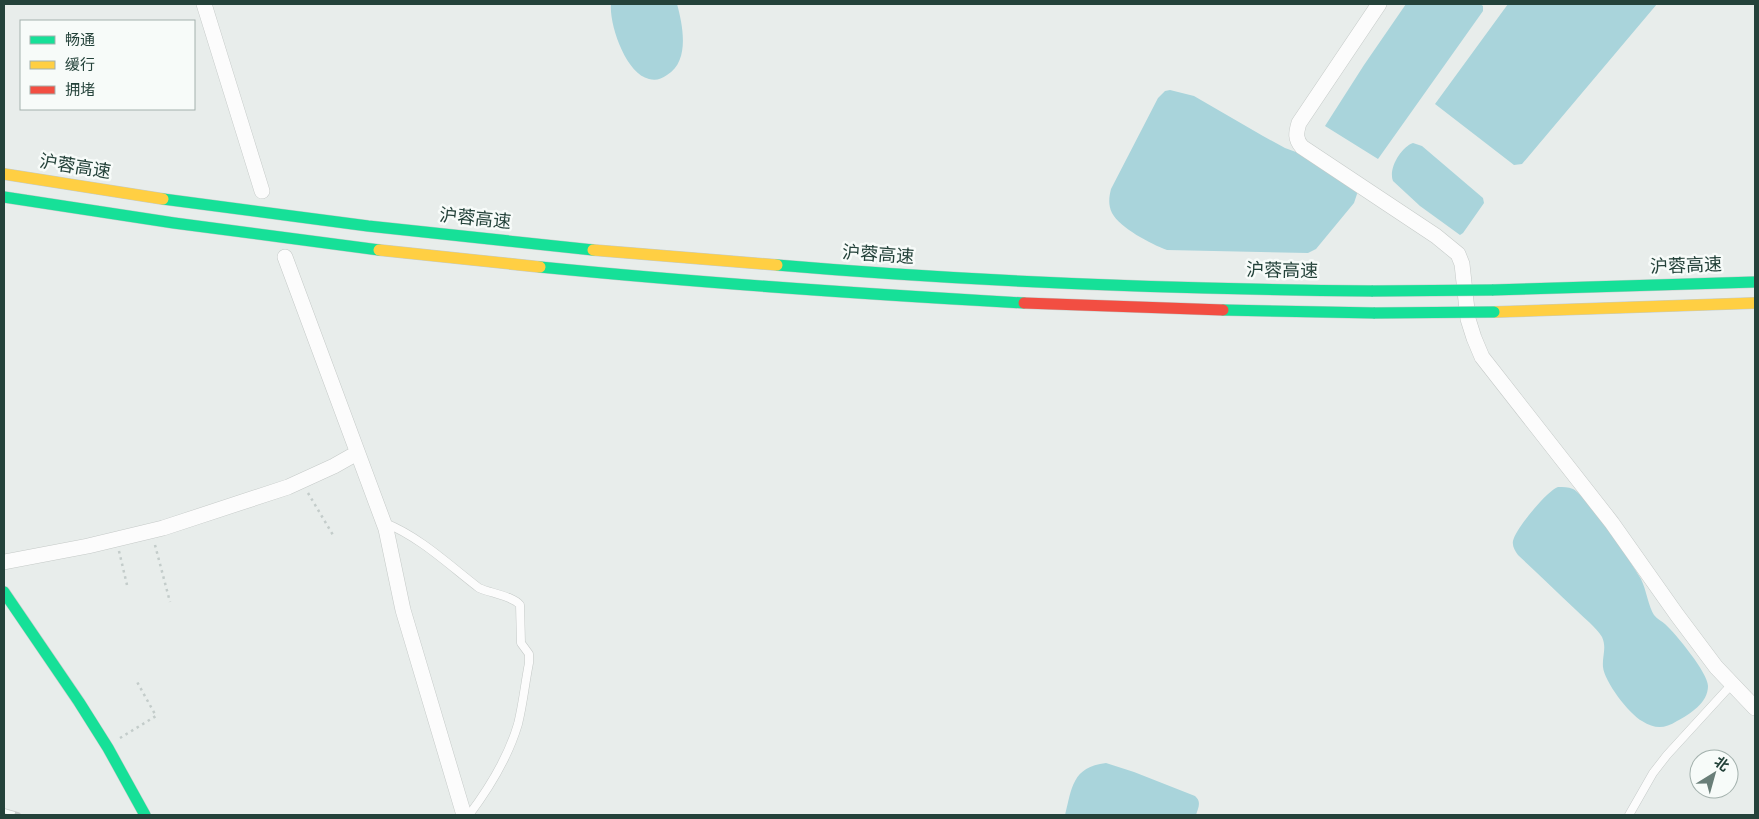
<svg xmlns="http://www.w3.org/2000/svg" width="1759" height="819" viewBox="0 0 1759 819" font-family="Overpass,'Noto Sans SC',sans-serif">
  <rect width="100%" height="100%" fill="#e8edeb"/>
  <path fill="#a9d4db" d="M611,4H677C683,26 690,61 667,75C661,79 656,81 649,79C626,74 609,25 611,4Z
    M1406,4H1480L1483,6V11L1378,159L1325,126L1364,65Z
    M1508,4H1657L1522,164L1514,165L1435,104Z
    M1170,90L1194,96L1263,136L1285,148L1312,158L1356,186L1357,194L1354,203L1316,249L1308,253L1167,250C1151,244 1120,228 1112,213C1108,205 1109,197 1111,189L1158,98L1165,91Z
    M1413,143L1422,146L1483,198L1484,203L1463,233L1460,235L1420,206L1393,181C1388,169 1401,147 1413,143Z
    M1558,487C1563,487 1568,487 1573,489C1587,496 1632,563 1641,579C1646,589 1649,608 1654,615C1657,619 1662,621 1665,624C1676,634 1708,673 1708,686C1708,703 1690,714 1677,721C1664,729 1655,729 1642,721C1629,714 1604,681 1603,667C1602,656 1607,648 1602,637C1596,627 1584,618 1576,610C1556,591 1537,573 1518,555C1515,551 1512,546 1513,541C1516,528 1547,491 1558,487Z
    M1106,763L1134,772L1195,796C1202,802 1198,808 1196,815H1065C1072,788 1072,767 1106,763Z"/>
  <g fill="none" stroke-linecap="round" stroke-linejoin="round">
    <defs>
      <path id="lane" d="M385,523C420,537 449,565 479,588C490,593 513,596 520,605L521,643L529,654V663C525,683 523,704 518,724C508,758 490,787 469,815
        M1629,815L1653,773L1667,755L1732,684"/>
      <path id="street" d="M204,4L262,191
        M1379,4L1299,123C1296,133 1295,139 1302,147L1436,236L1458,254L1462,264L1468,319L1474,338L1482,357L1612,523L1677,615L1716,667L1755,708
        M285,257L386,529L403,610L464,815
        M4,562L88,546L163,528L288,487L334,466L357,453"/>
      <path id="fast" d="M4,197L174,223L379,250
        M163,199L368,226L593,250
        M777,265C975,282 1174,289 1373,291
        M540,267C701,283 862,294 1024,303
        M1492,290L1755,282
        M1223,310L1375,313
        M4,592L79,702L108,748L145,815"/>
      <path id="slow" d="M4,174L163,199
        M379,250L540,267
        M593,250L777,265
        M1494,312L1755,303"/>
      <path id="jam" d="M1024,303L1223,310"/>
    </defs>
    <use href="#lane" stroke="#c5cac8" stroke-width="9"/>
    <use href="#street" stroke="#c5cac8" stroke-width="16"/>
    <use href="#fast" stroke="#c3cbc8" stroke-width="12"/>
    <use href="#slow" stroke="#c3cbc8" stroke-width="12"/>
    <use href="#jam" stroke="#c3cbc8" stroke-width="12"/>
    <path stroke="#c3ccca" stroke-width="2.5" stroke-dasharray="2.5 4" stroke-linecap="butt" d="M308,493L333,535
      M155,545L170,602
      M119,551L127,585
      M120,738L156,716L136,680"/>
    <use href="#lane" stroke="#fcfcfc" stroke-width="8"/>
    <use href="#street" stroke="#fcfcfc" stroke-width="15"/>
    <use href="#fast" stroke="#16e098" stroke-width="11"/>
    <use href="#slow" stroke="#ffcf43" stroke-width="11"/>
    <use href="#jam" stroke="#f24e42" stroke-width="11"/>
    <defs>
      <path id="rail" d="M4,811L18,815"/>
    </defs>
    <use href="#rail" stroke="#c9cdcc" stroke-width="5.5"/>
    <use href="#rail" stroke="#f7fbf9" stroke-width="4" stroke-dasharray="11" stroke-linecap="butt"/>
    <defs>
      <path id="fast-bridge" d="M1373,291L1492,290
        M1375,313L1494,312"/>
    </defs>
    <use href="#fast-bridge" stroke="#c3ccc9" stroke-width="12" stroke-linecap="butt"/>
    <use href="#fast-bridge" stroke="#16e098" stroke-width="11"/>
  </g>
  <g text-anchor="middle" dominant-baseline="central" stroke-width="5" stroke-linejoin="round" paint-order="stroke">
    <g font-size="18" fill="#24423a" stroke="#f7fbf9">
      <text transform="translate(75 168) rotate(9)">沪蓉高速</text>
      <text transform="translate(475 220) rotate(6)">沪蓉高速</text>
      <text transform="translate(878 256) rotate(4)">沪蓉高速</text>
      <text transform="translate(1686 267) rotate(-2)">沪蓉高速</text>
      <text transform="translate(1282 272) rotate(1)">沪蓉高速</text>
    </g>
  </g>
  <rect width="1759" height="819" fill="none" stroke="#24423a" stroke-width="10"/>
  <rect x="20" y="20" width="175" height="90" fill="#f7fbf9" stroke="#a3b1ad"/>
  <rect x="30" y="36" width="25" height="8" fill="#16e098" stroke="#a3b1ad"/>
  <text x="65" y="45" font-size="15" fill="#24423a">畅通</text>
  <rect x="30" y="61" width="25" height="8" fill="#ffcf43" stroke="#a3b1ad"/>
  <text x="65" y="70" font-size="15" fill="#24423a">缓行</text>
  <rect x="30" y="86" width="25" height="8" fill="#f24e42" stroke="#a3b1ad"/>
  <text x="65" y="95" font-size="15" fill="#24423a">拥堵</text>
  <g transform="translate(1714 774) rotate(37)"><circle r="24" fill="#f7fbf9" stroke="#a3b1ad"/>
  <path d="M0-4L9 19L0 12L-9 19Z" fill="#697e78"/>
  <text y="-8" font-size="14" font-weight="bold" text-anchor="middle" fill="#24423a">北</text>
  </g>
</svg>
